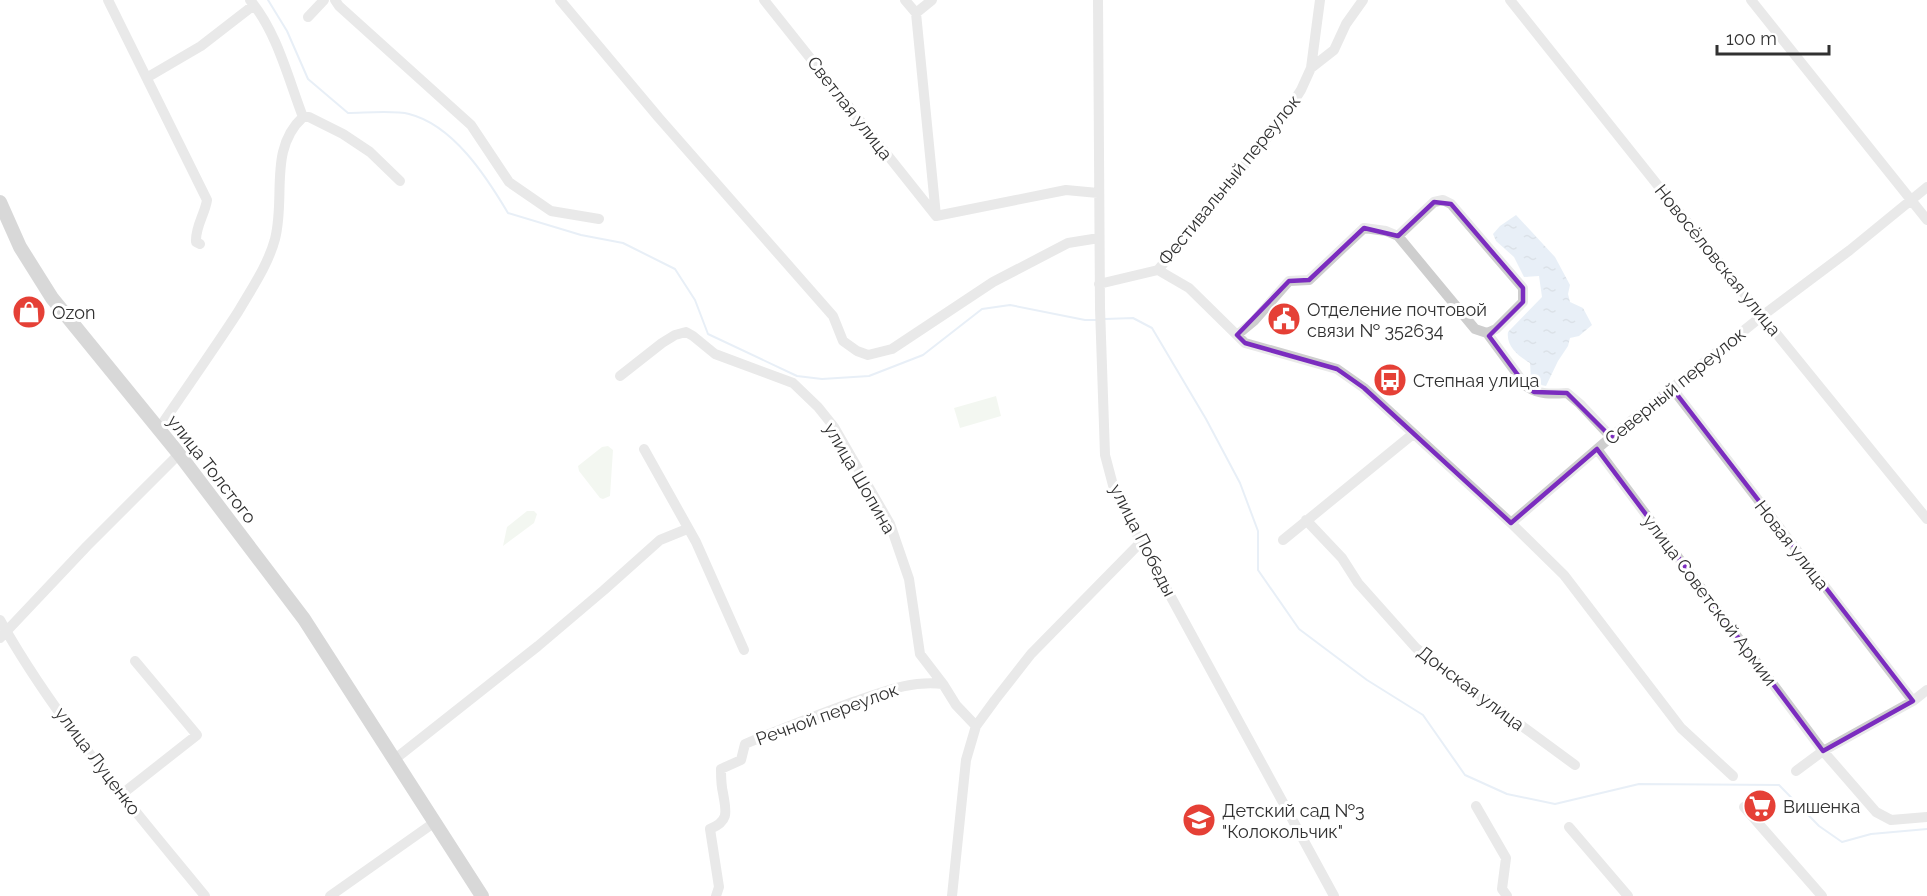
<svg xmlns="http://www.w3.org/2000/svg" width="1927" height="896" viewBox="0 0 1927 896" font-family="Raleway,sans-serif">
  <defs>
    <pattern id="water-ripples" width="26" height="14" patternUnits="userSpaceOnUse" patternTransform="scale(1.5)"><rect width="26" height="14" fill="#ccdced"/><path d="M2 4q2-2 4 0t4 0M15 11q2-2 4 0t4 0" fill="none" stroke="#b0bdcc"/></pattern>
  </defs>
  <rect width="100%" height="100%" fill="#fff"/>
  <path fill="#e5eee0" d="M996,396L1001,416L960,428L954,408Z
    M608,446L613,450L610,496L603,499L600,498L579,471L578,466L602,447Z
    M527,511H534L537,514L534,523L503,546L507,527Z"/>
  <path fill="url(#water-ripples)" d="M1516,215L1555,257L1570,285L1568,294L1570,302L1583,308L1592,325L1579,336L1570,338L1568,346L1558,361L1546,386L1536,384L1531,379L1530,363C1518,356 1506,346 1508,332L1542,297L1539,276L1524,277L1514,257L1496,241L1493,234L1500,226Z"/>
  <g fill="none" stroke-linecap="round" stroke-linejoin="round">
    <path stroke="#ccdced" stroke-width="2" d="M268,0L287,31L308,79L348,113C364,113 394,110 409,114C453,125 486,176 508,213L581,235L623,243L675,269L695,300L708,334L797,376L822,379L869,376L923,355L982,309L1010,305L1085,320H1096
      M1105,319L1133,318L1152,328L1206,419L1240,483L1258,531V570L1299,629L1367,680L1423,715L1465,775L1507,794L1555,804L1639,784L1779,785L1819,826L1842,842L1871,834L1927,829"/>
    <path stroke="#cecece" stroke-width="10" d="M108,0L207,200C205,214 195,227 196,242L200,244
      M250,0C277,32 288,78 303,117
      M335,0L339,6L471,125L509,182L551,211L599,219
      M560,0L659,118L833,316L843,341L857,351L868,355L892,349L993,282L1068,243L1099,238
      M764,0L936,216
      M905,0L916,13L936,216
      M1098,0L1100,308L1105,455L1114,489L1141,542L1334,896
      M1510,0L1762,316L1927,519
      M1751,0L1927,220
      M916,13L932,0
      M308,17L324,0
      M1311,68L1334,50L1346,24L1363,0
      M148,77L201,46L254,5
      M936,216L1066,190L1098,193
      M1158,270L1189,288L1245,343L1337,369L1364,388L1511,523L1564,575L1681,728L1733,776
      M1099,284L1158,270L1281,121L1301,90L1311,68L1320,0
      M1487,333L1496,329L1523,302V288L1451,204L1443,200L1434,202L1398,236L1475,329L1487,333L1526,386C1539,395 1552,394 1567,393L1580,404L1611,437
      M1237,335L1254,321L1289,281L1309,280L1364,228L1386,231L1398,236
      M620,376L662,343L675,335L686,332L693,336L715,354L793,383L818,407L834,427L890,524L909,579L920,654L943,684L956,705L976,726
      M1672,388L1913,701
      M158,430C185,390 212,352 238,312C252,288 268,265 275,239C286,197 268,149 303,117H309L343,134L370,152L400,181
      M644,449L696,542L744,650
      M1597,449L1823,751L1876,812L1891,820L1927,817
      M1306,520L1342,558L1358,583L1416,648L1575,765
      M1511,523L1611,437L1762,316L1850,250L1927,187
      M1283,540L1413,434
      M0,620C56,720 133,808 205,896
      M0,638L87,546L179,454
      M395,759L538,646L604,590L660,540L687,529
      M1796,771L1823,751L1913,701L1927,690
      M122,794L197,735L135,661
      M1476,806L1506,858L1502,889L1507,896
      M1744,807L1822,896
      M1569,827L1628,896
      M330,896L435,822
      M716,896L719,887L710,829C730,821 726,811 723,793C721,785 721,777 721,769L741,760L745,744C781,729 817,715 853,702C883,692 911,680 943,684
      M952,896L966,760L976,726L995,700L1031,654L1141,542"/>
    <path stroke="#a9a9a9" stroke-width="14" d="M0,202L20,247L52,298L179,454L304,619L482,896"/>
  </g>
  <path d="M0 0H1927V896H0ZM1434,202L1451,204L1523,288V302L1489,336L1526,386L1534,392L1567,393L1611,437L1672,388L1913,701L1823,751L1597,449L1511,523L1364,388L1337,369L1245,343L1237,335L1289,281L1309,280L1364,228L1398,236Z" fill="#fff" fill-opacity=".55" fill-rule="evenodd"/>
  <path fill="none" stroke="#7b2cbf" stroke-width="4.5" stroke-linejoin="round" d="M1434,202L1451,204L1523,288V302L1489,336L1526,386L1534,392L1567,393L1611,437L1672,388L1913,701L1823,751L1597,449L1511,523L1364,388L1337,369L1245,343L1237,335L1289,281L1309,280L1364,228L1398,236Z"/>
  <defs>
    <symbol id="shop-disc" viewBox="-11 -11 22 22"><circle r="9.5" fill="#e54036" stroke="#fff"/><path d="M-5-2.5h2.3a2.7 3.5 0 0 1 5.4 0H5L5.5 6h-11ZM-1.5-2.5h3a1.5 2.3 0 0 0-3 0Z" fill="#fff"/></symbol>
    <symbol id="civic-disc" viewBox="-11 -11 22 22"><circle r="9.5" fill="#e54036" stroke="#fff"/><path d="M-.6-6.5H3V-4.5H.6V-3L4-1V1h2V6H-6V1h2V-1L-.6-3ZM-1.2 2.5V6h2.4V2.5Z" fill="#fff"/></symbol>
    <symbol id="bus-disc" viewBox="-11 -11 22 22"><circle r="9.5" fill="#e54036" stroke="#fff"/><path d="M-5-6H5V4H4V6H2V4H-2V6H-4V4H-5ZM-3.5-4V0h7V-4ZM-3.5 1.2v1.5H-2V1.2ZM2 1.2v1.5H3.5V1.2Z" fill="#fff"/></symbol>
    <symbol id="supermarket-disc" viewBox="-11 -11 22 22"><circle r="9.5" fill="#e54036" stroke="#fff"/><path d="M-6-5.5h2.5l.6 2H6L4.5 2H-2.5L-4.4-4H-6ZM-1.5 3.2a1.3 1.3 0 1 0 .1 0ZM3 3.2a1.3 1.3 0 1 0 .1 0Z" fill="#fff"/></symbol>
    <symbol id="school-disc" viewBox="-11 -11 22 22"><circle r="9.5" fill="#e54036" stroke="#fff"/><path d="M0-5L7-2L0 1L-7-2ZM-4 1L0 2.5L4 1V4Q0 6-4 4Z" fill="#fff"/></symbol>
  </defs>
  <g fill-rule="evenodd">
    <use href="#shop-disc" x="10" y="293" width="38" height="38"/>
    <use href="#civic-disc" x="1265" y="300" width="38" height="38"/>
    <use href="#bus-disc" x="1371" y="361" width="38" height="38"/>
    <use href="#supermarket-disc" x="1741" y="787" width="38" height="38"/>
    <use href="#school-disc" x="1180" y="801" width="38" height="38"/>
  </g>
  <g text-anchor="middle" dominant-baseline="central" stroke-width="6" stroke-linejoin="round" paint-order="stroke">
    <g font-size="18" fill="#313131" stroke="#fff">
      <text transform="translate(850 108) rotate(52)">Светлая улица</text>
      <text transform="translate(1229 180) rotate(-51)">Фестивальный переулок</text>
      <text transform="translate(1718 260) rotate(51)">Новосёловская улица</text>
      <text transform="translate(1675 386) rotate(-39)">Северный переулок</text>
      <text transform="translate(212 469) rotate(52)">улица Толстого</text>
      <text transform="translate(860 478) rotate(60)">улица Шопина</text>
      <text transform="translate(1143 540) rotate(63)">улица Победы</text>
      <text transform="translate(1792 545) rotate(52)">Новая улица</text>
      <text transform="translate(1710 600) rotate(53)">улица Советской Армии</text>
      <text transform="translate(1471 688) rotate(37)">Донская улица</text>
      <text transform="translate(827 714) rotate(-20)">Речной переулок</text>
      <text transform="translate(98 761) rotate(53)">улица Луценко</text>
    </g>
    <g font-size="18" fill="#313131" stroke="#fff" text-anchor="start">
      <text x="1307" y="309">Отделение почтовой<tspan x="1307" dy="21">связи № 352634</tspan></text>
      <text x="52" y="312">Ozon</text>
      <text x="1413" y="380">Степная улица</text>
      <text x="1783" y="806">Вишенка</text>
      <text x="1222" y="810">Детский сад №3<tspan x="1222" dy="21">"Колокольчик"</tspan></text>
    </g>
  </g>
  <path d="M1717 45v9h112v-9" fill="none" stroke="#313131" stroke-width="3"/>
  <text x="1726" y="45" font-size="18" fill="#313131" stroke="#ffffff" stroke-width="4.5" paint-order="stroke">100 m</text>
</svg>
